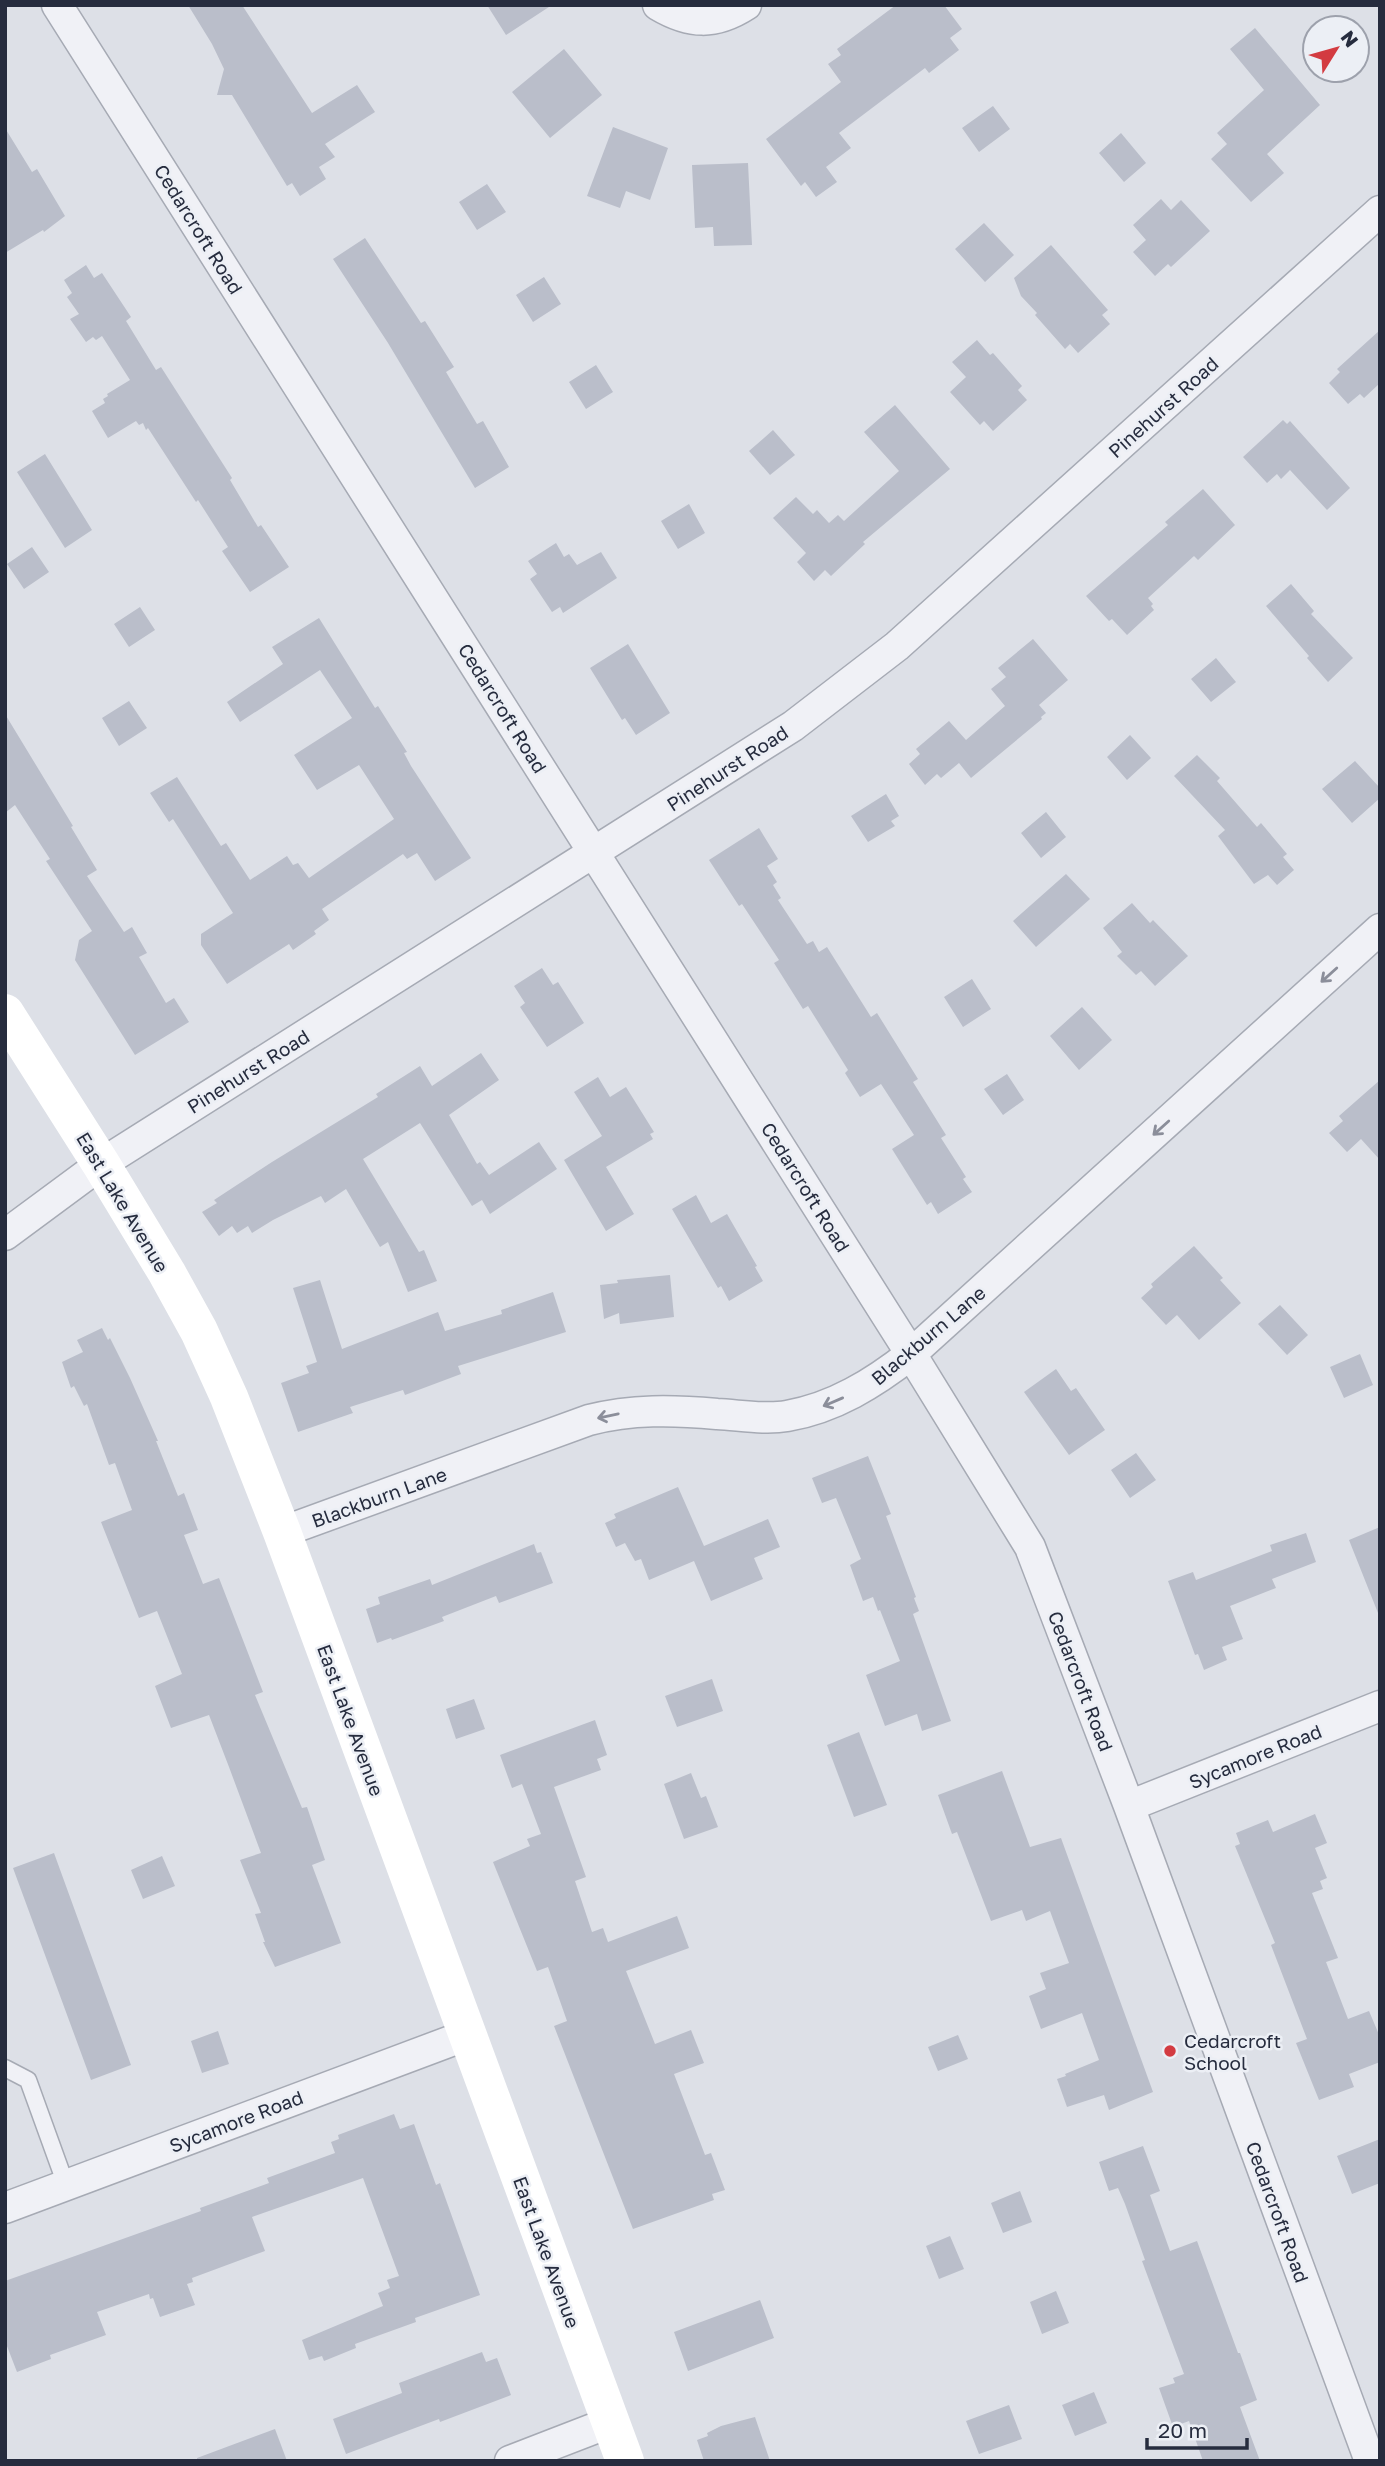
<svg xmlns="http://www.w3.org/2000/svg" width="1385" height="2466" viewBox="0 0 1385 2466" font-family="'Golos Text',sans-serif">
  <rect width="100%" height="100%" fill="#dde0e7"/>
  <path fill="#babeca" d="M188,5H242L312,113L357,85L375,112L325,144L335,157L319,167L326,179L300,196L292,183L287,186L232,95H217L224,69L212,44Z
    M487,5H552L506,35Z
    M896,5H944L962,29L950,38L959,50L929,73L925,68L839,133L851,148L826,167L837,182L816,197L805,182L801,186L766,139L841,82L828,64L841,55L837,49Z
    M1255,28L1320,105L1267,154L1284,173L1251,202L1211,159L1227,144L1217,133L1264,90L1230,49Z
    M564,49L602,95L550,138L512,92Z
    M993,106L1010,129L979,152L962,128Z
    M613,127L668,148L650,200L626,191L620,208L587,196Z
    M5,128L32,172L37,169L65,216L44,232L43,230L5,253Z
    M1121,133L1146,163L1124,182L1099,153Z
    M748,163L752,245L714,246L713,227L695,228L692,165Z
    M487,184L506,212L477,230L459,202Z
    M1161,199L1171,210L1181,200L1210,231L1171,267L1168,264L1155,276L1133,252L1146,240L1133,225Z
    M984,223L1014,255L985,282L955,249Z
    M365,238L421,323L425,321L454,367L446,372L477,424L483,421L509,467L475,488L388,343L333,259Z
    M1051,245L1108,310L1102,315L1110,324L1078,353L1070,344L1065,349L1035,315L1037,313L1021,296L1014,278Z
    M86,265L94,278L102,273L131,317L126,321L156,370L161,367L232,478L230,480L258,527L261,525L289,567L250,592L222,551L228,547L198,500L196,502L148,428L146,430L143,423L139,425L136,421L108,438L92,411L105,403L103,399L108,396L107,394L130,380L102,336L96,340L93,337L86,342L70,319L79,314L67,297L72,293L64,280Z
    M544,277L561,304L533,322L516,295Z
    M1380,330V383L1364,398L1360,394L1348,404L1329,383L1340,372L1337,369Z
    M977,340L990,355L993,353L1022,386L1018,390L1027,400L993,431L984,421L980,425L950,392L966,377L952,362Z
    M596,365L613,392L586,409L569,382Z
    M895,405L950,469L863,542L865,544L831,576L825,570L814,581L797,562L806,553L773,518L796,497L813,514L817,510L829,523L838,515L844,521L899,471L864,432Z
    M1283,420L1287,424L1290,421L1350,488L1327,510L1290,470L1281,479L1277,474L1267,483L1243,457Z
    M773,430L795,455L770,475L749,451Z
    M45,454L92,530L65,548L17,472Z
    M1203,489L1235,525L1198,560L1194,556L1148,598L1153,604L1151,606L1154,610L1127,635L1112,619L1109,621L1086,596L1168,525L1165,522Z
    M689,504L705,533L678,549L661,521Z
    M556,543L564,557L569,554L577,565L601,552L617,578L563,613L560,607L552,612L530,579L537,574L528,561Z
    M32,547L49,572L24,589L7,564Z
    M1291,584L1314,611L1311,614L1353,658L1328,682L1307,658L1309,656L1266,606Z
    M140,607L155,630L129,647L114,624Z
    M319,618L375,708L378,706L407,752L404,753L411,766L471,858L435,881L417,853L407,859L403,854L322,909L329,920L314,931L316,934L293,950L289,944L227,984L201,945V934L233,913L173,819L169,822L150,793L177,777L221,846L226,843L250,880L287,856L293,865L298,863L309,878L394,819L359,765L317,790L294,755L352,718L320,670L240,722L227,702L283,664L272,647Z
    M1033,639L1068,680L1039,705L1046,713L1041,717L1042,719L971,778L959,763L941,778L937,774L925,785L909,764L920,754L916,749L949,721L966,740L1005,706L991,689L1006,677L998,668Z
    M628,644L670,713L636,735L625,718L622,720L590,668Z
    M1216,658L1236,682L1211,702L1191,679Z
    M129,701L147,728L119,746L102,718Z
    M5,714L73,826L71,827L97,870L87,876L124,932L132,927L147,953L139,957L166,1003L174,998L189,1022L135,1055L75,960L79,940L92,931L46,861L50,859L15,805L5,813Z
    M1130,735L1151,758L1127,780L1107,757Z
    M1197,755L1220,778L1217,781L1257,827L1261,823L1287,854L1283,857L1294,870L1277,885L1268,875L1254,884L1218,836L1225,830L1174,776Z
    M1355,761L1380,788V798L1352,823L1322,789Z
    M886,794L899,816L891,821L895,826L868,842L851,816Z
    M1046,812L1066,837L1041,858L1021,833Z
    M759,828L778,859L767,866L777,882L773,885L781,898L778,900L807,944L813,941L819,952L827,947L871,1017L877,1013L918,1079L913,1082L946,1135L941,1138L966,1177L963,1179L972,1192L938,1214L931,1202L927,1205L892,1149L914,1135L881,1084L860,1097L845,1073L848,1070L808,1006L803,1009L774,963L779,960L742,904L739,906L709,860Z
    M1066,874L1090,899L1036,947L1013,921Z
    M1132,903L1150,923L1153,920L1188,956L1155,986L1141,971L1136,975L1117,956L1122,952L1103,928Z
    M542,968L553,985L558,982L584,1023L547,1047L520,1007L525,1003L514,986Z
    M972,979L991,1009L963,1027L944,997Z
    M1082,1007L1112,1040L1079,1070L1050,1036Z
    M481,1053L499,1080L449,1115L477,1164L480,1162L489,1175L539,1142L557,1169L490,1214L482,1200L472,1206L420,1123L363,1159L419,1252L424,1250L437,1281L408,1292L388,1242L380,1247L346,1189L325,1203L321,1196L273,1220L252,1233L248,1226L237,1233L232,1226L219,1236L202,1212L217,1203L214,1200L272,1162L378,1097L376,1094L420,1066L432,1086Z
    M1007,1074L1024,1100L1003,1115L984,1089Z
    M598,1077L610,1097L626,1087L654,1132L650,1134L653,1139L606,1167L634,1214L606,1231L564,1160L602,1136L574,1092Z
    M1380,1080V1160L1361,1139L1347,1152L1329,1133L1343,1121L1339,1116Z
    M696,1195L711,1223L727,1214L757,1266L755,1267L763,1281L729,1301L721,1286L718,1288L672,1209Z
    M1194,1246L1223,1278L1220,1280L1241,1303L1199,1340L1177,1315L1166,1325L1141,1298L1153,1287L1151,1284Z
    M670,1275L674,1317L620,1324L619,1313L604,1319L600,1285L618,1283L617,1280Z
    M320,1280L342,1349L438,1312L445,1331L502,1314L501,1310L553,1292L566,1332L458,1366L461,1374L405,1395L403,1390L350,1407L353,1413L298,1432L281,1383L309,1373L306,1366L317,1362L293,1288Z
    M1280,1305L1308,1335L1287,1355L1258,1324Z
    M102,1328L108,1340L110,1338L130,1378L158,1441H156L178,1496L184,1493L198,1530L184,1535L203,1584L219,1578L263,1692L255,1695L302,1808L307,1807L325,1860L312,1865L341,1943L275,1967L263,1942H265L255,1914L261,1913L240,1860L261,1853L229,1767L209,1715L171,1728L155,1686L182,1674L157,1611L139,1618L101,1522L132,1510L115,1463L109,1465L87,1404L84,1406L74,1386L71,1388L62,1362L83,1352L77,1340Z
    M1360,1354L1373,1385L1344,1398L1330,1367Z
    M1056,1369L1071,1391L1076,1388L1105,1430L1069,1455L1024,1392Z
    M1136,1453L1156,1480L1130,1498L1111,1470Z
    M868,1456L891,1514L886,1516L916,1597L914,1598L919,1611L913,1614L951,1721L922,1731L917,1714L885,1726L866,1675L900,1661L880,1610L878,1611L873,1597L863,1601L850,1565L861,1559L836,1498L822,1503L812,1478Z
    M678,1487L704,1546L768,1519L780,1547L754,1558L763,1579L711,1601L694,1561L649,1580L641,1559L635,1561L625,1543L616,1547L605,1523L616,1518L614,1514Z
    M1380,1527V1613H1378L1349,1540Z
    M1306,1533L1316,1562L1272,1579L1276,1588L1230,1606L1243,1639L1222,1647L1227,1660L1204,1670L1198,1654L1195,1655L1168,1581L1193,1572L1196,1580L1272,1551L1270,1545Z
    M534,1544L537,1553L541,1552L553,1583L499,1603L496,1596L442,1617L444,1621L392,1640L391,1638L377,1643L366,1609L380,1604L378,1597L430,1579L432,1585Z
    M712,1679L723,1711L677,1727L665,1696Z
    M474,1699L485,1729L456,1739L446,1709Z
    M595,1720L607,1755L597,1759L601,1770L554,1787L586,1877L575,1881L592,1932L603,1928L608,1942L677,1916L689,1948L626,1971L655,2044L691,2030L704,2063L674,2074L705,2155L711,2153L725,2190L712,2194L714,2200L633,2229L554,2026L567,2021L548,1967L537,1971L493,1862L530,1846L527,1839L541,1834L522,1784L512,1788L500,1755Z
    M859,1732L887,1805L854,1817L827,1745Z
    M1002,1771L1030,1847L1061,1838L1153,2092L1109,2110L1104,2095L1067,2107L1057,2079L1066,2076L1065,2074L1099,2060L1082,2013L1041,2029L1029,1996L1046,1989L1040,1973L1069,1963L1050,1911L1026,1921L1022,1910L991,1921L957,1832L952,1834L938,1795Z
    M691,1773L701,1798L706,1796L718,1827L684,1839L664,1784Z
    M1315,1814L1327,1843L1315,1848L1327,1878L1320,1881L1323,1889L1312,1893L1338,1958L1326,1962L1348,2019L1369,2011L1380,2037V2062L1349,2074L1354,2087L1319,2100L1296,2043L1307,2039L1271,1945L1275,1943L1235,1846L1240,1844L1236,1833L1268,1820L1273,1832Z
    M54,1853L131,2065L91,2080L13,1868Z
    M162,1856L175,1886L143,1899L131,1870Z
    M218,2031L229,2064L202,2073L191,2041Z
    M958,2035L968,2059L938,2071L928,2047Z
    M394,2114L400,2129L414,2124L436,2185L440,2183L480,2295L415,2318L416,2322L355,2344L356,2348L324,2361L322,2356L309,2360L302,2340L383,2306L378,2293L390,2288L387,2280L399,2276L363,2178L252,2217L265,2251L192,2278L193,2282L187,2284L195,2305L160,2317L153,2298L150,2299L149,2294L97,2312L106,2335L50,2355L51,2359L17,2372L5,2341V2281L201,2211L200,2208L269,2183L267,2178L335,2153L331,2142L339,2139L338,2135Z
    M1380,2139V2183L1352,2194L1337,2156Z
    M1143,2146L1160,2191L1150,2195L1170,2251L1197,2241L1238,2353H1240L1257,2400L1240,2407L1260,2461H1203L1189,2421L1173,2427L1159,2388L1175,2383L1173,2378L1184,2374L1142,2261L1145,2260L1125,2204L1118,2188L1109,2191L1099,2162Z
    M1020,2191L1032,2222L1003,2233L991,2203Z
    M950,2236L964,2269L939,2279L926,2246Z
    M1056,2291L1069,2323L1042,2334L1030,2302Z
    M760,2300L774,2338L688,2371L674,2332Z
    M482,2352L486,2362L497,2358L511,2395L440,2422L439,2419L346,2454L333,2419L402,2393L399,2383Z
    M1094,2392L1107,2423L1075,2436L1062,2405Z
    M1009,2405L1022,2439L979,2454L966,2421Z
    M755,2417L770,2461H704L697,2440L708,2436L707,2433L721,2426Z
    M275,2429L287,2461H197V2458Z"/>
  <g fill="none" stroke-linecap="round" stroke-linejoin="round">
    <defs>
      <path id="lane" d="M5,2068L28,2080L66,2185"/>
      <path id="street" d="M57,5L911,1354L1030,1547L1129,1806L1370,2461
        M658,5C690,24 715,25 746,5
        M5,1235L101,1164L793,726L897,646L1380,211
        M282,1532L589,1420C632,1409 673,1410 717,1414C739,1415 765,1420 787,1416C834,1408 874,1383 911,1354L1380,929
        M1129,1806L1380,1706
        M5,2208L467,2035
        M510,2461L611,2422"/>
    </defs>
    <use href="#lane" stroke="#a6aab4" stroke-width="19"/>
    <use href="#street" stroke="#a6aab4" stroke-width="33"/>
    <use href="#lane" stroke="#f0f1f6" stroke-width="16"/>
    <use href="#street" stroke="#f0f1f6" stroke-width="30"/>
    <path stroke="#fff" stroke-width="38" d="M5,1013L101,1164L167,1273L199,1331L229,1397L282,1532L625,2461"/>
  </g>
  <defs><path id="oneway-shaft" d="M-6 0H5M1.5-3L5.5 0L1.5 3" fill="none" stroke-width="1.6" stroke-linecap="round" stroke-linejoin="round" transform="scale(1.75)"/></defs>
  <g stroke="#8b8e9a">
    <use href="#oneway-shaft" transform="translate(1329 975) rotate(138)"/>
    <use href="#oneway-shaft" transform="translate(1161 1128) rotate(138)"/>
    <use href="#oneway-shaft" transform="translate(833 1402) rotate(157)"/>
    <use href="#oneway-shaft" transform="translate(608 1416) rotate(168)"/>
  </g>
  <circle fill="#d33b41" stroke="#eceff5" stroke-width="2.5" cx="1170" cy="2051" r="7"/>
  <g text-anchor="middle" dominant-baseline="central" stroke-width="5" stroke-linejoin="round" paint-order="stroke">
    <g font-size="19" fill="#262c3e" stroke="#eceff5">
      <text transform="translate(199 229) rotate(58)">Cedarcroft Road</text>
      <text transform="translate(1163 407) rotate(-42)">Pinehurst Road</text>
      <text transform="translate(503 708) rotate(58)">Cedarcroft Road</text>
      <text transform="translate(727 768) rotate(-33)">Pinehurst Road</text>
      <text transform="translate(248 1071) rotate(-32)">Pinehurst Road</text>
      <text transform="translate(806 1187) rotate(58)">Cedarcroft Road</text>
      <text transform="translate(123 1202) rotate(59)">East Lake Avenue</text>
      <text transform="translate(928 1335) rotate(-40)">Blackburn Lane</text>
      <text transform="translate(379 1497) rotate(-20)">Blackburn Lane</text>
      <text transform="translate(1081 1681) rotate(69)">Cedarcroft Road</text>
      <text transform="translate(351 1720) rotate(70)">East Lake Avenue</text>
      <text transform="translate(1255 1756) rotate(-22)">Sycamore Road</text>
      <text transform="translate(236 2121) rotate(-21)">Sycamore Road</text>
      <text transform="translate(1278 2212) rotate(70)">Cedarcroft Road</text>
      <text transform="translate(547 2252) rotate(70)">East Lake Avenue</text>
    </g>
    <g font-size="19" fill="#262c3e" stroke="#eceff5" text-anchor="start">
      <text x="1184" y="2040">Cedarcroft<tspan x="1184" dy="22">School</tspan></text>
    </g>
  </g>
  <rect width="1385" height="2466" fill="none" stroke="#262c3e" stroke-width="14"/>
  <g transform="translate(1336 49) rotate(53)"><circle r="33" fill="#eceff5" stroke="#9da1ac" stroke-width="2"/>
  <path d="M0-5L12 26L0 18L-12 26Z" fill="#d33b41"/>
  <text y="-10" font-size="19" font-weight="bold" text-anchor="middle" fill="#262c3e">N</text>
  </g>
  <path d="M1147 2438v10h100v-10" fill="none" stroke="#262c3e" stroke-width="3.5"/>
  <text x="1158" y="2438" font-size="21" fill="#262c3e" stroke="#eceff5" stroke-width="5" paint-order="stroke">20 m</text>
</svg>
